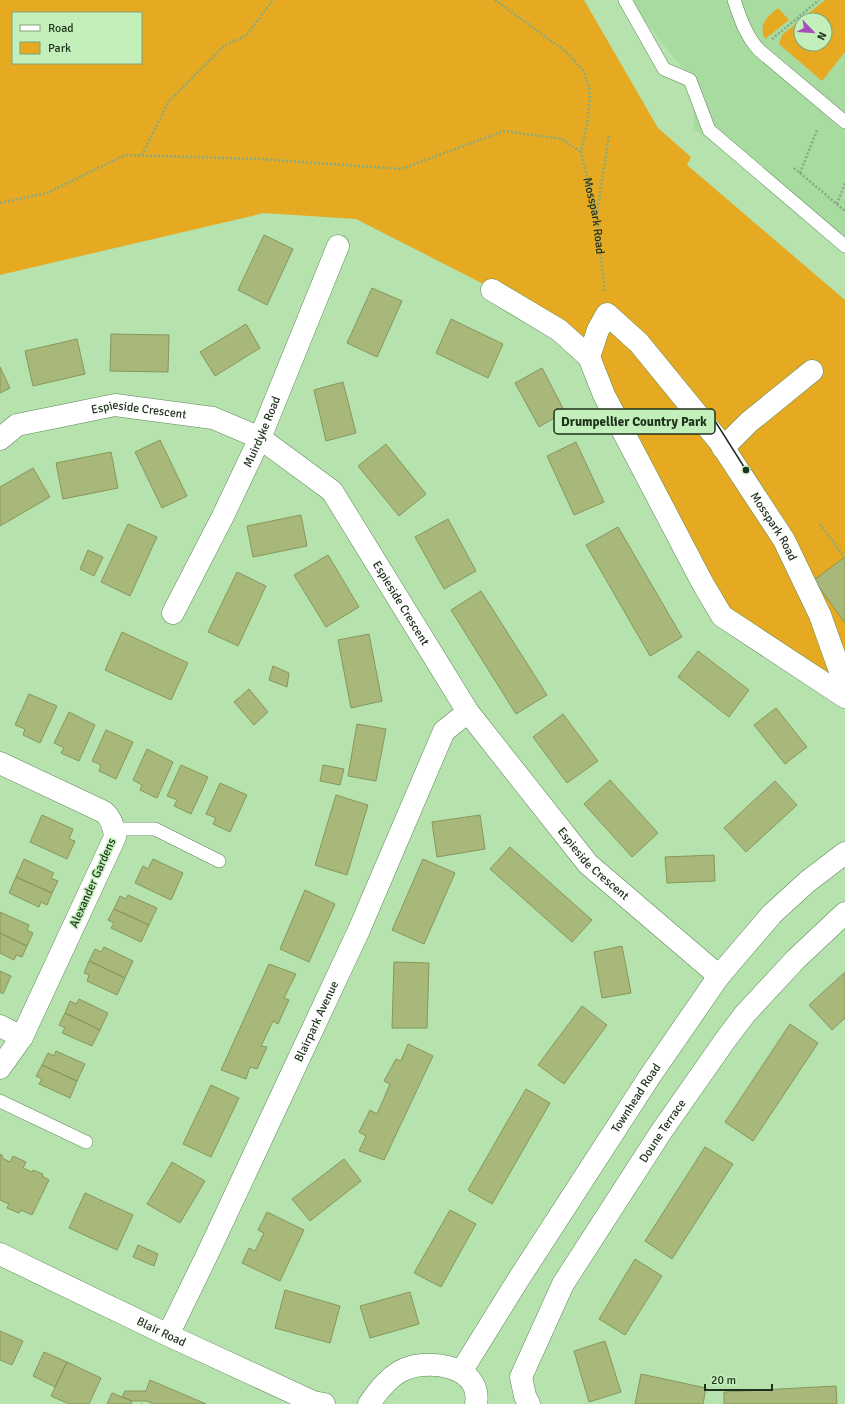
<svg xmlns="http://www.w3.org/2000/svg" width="845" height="1404" viewBox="0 0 845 1404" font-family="Signika,sans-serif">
  <rect width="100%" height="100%" fill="#b5e2ad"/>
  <path fill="#a8dba0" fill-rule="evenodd" d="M629,0H845V247L694,129L693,87L682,68ZM801,20H825V44H801Z"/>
  <path fill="#e6a922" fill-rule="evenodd" d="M0,0H584L658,128L691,157L687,165L845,300V701L734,617L562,324L356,219L264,213L0,275ZM13,13H141V63H13Z
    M825,0H845V52L822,81L779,44L782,35ZM801,20H825V44H801Z
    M778,8L789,20L765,39C758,24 767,17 778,8Z"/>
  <path fill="#a7b87a" stroke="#87975a" d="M264,235L293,249L267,305L238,290Z
    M372,288L402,301L377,357L347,343Z
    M451,319L503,344L488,378L436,353Z
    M246,324L260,348L215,376L200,352Z
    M111,334L169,335L168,372L110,371Z
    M77,339L85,374L33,386L25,351Z
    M0,367L10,388L0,393Z
    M542,368L565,412L539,427L515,383Z
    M343,382L356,433L326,441L314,390Z
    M160,440L187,496L162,508L135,452Z
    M576,442L604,502L574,515L547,456Z
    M386,444L426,494L399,516L358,466Z
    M111,452L118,488L63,499L56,463Z
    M33,468L50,497L0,526V487Z
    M301,515L307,546L253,557L247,526Z
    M448,519L476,571L444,589L415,537Z
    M128,524L157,537L130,596L101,582Z
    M618,527L682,637L650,656L586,545Z
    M88,550L103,557L94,576L80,569Z
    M328,555L359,607L326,627L294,575Z
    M845,557V623L814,580Z
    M237,572L266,586L238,646L208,632Z
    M481,591L547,695L516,714L451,610Z
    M122,632L188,663L171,700L105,670Z
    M369,634L382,701L351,708L338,640Z
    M698,651L749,690L729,717L678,677Z
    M273,666L289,673L287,687L269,680Z
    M249,689L268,712L254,725L234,702Z
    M29,694L57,706L40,743L23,735L25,729L15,725Z
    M776,708L807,747L785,764L754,725Z
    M69,712L95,725L79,761L61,753L64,748L54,743Z
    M563,714L598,761L567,783L533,737Z
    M357,724L386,729L376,781L348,776Z
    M106,730L133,742L116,779L99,771L101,765L92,761Z
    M147,749L173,762L157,798L140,790L142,785L133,780Z
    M181,765L208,777L191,814L174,806L177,800L167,796Z
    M323,765L344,769L340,785L320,781Z
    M610,780L658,833L632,857L584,804Z
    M775,781L797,805L746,852L724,828Z
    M220,783L247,795L230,832L213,824L216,818L206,814Z
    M336,795L368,805L347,875L315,865Z
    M42,815L73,829L69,839L75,841L67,859L30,842Z
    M480,815L485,849L437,857L432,822Z
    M510,847L592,920L572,942L490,869Z
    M714,855L715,881L667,883L665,857Z
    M24,859L54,873L51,878L58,881L52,893L16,877Z
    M153,859L183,873L171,900L135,883L143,866L148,869Z
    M423,859L455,873L424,944L392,930Z
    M16,877L52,893L47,905L41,902L39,907L9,893Z
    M305,890L335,904L309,962L280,949Z
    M128,895L157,908L149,925L114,909L120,896L126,899Z
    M114,909L149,925L141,942L111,928L114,923L108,920Z
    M0,912L29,925L27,930L33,933L27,946L0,933Z
    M0,933L27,946L22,957L16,955L14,960L0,953Z
    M622,946L631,993L602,998L594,952Z
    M104,947L133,961L125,978L89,961L95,949L101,952Z
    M89,961L125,978L117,995L87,981L89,975L84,973Z
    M394,962L429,963L427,1028H392Z
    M269,964L296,974L284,998L289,1000L278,1024L273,1021L261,1046L267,1047L257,1069L250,1067L246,1079L221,1070Z
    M0,971L11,976L3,994L0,992Z
    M845,972V1018L832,1030L809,1005Z
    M79,999L108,1013L100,1030L65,1013L70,1001L76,1004Z
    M582,1006L607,1025L564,1084L538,1065Z
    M65,1013L100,1030L92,1046L62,1033L65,1028L59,1025Z
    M790,1024L818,1043L753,1141L725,1122Z
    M408,1044L433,1056L384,1160L359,1151L366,1136L359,1132L370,1110L377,1114L390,1084L384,1081L396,1059L401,1061Z
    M56,1051L85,1064L77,1081L42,1065L48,1053L54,1056Z
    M42,1065L77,1081L70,1098L39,1084L42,1079L36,1076Z
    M211,1085L239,1098L211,1157L183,1144Z
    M526,1089L550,1103L492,1204L468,1190Z
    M705,1147L733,1164L672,1259L645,1241Z
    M0,1154L3,1156L2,1158L10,1162L13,1156L26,1162L23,1168L32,1172L33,1170L43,1174L42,1176L49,1180L32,1215L21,1210L19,1213L7,1208L9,1204L0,1200Z
    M344,1159L361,1181L310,1221L292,1199Z
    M172,1162L205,1181L180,1223L147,1204Z
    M85,1193L133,1215L117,1250L69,1228Z
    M450,1210L476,1224L441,1287L414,1273Z
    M267,1212L304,1230L280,1281L242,1263L249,1248L255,1251L264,1233L258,1230Z
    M138,1245L158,1254L154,1266L133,1257Z
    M635,1259L662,1276L625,1335L599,1319Z
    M285,1290L340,1306L330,1343L275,1328Z
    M410,1292L419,1324L370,1338L360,1306Z
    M0,1331L23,1341L12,1365L0,1360Z
    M605,1341L621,1392L589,1402L574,1351Z
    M44,1352L67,1362L55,1387L33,1376Z
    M67,1362L101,1378L89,1404H69L51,1396Z
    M641,1374L706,1388L703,1404H635Z
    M150,1380L206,1404H153L147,1401H132L122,1397L125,1391H146Z
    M836,1386L837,1404H724V1392Z
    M112,1393L132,1401L131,1404H107Z"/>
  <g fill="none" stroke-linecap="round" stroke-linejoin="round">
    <defs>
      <path id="service" d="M625,0L664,69L690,80L709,130L845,246
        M734,0C740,18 746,36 759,50L845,122
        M114,829H155L219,861
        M0,1101L86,1142"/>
      <g id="minor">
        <path d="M492,290L559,330L589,357L604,395L703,584L722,616L845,697"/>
        <path id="s2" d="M589,357L598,330L607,314L639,343L719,441L784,540L820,615L845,685"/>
        <path id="s3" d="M0,439L17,425L115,405L213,418L260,438L332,491L468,712L588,864L719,976"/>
        <path d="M723,448L749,422L812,371"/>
        <path id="s4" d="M173,613L223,516L260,438L338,246"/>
        <path d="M0,763L104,812C111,818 114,827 115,837L22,1037L0,1068"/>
        <path d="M0,1026L22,1037"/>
        <path id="s5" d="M168,1335L207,1255L359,930L444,731L468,712"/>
        <path id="s6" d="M529,1404L525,1396L521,1377L563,1284L661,1132L726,1039L745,1014L796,959L845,913"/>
      </g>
      <g id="tertiary">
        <path id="s7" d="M0,1254L168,1335L313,1402L324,1404"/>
        <path id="s8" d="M461,1372L518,1280L650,1076L719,976L772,914L807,882L845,853"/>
        <path d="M369,1404C377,1392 386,1380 399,1372C424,1357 483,1364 476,1404"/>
      </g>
    </defs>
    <use href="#service" stroke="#5e8858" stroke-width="14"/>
    <use href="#minor" stroke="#5e8858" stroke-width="23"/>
    <use href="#tertiary" stroke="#5e8858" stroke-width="23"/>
    <g stroke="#86ab80" stroke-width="2.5" stroke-dasharray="2 2" stroke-linecap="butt">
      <path id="s1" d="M495,0L565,51L583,70L589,86L590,96L588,119L581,152L596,215L605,292"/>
      <path d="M772,39L819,0"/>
      <path d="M142,155L169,101L225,45L246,36L273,0"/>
      <path d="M794,168L845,211"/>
      <path d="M800,173L817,130"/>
      <path d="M0,203L47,193L125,155L259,159L401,169L504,131L562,139L581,152"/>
      <path d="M837,204L845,183"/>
      <path d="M597,213L609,135"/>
      <path d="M820,524L845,558"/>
      <path d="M141,1404H142"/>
    </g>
    <use href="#service" stroke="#fff" stroke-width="13"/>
    <use href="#minor" stroke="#fff" stroke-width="22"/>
    <use href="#tertiary" stroke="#fff" stroke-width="22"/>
  </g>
  <g text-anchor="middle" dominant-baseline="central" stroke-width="3" stroke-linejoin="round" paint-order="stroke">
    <g font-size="12" fill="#1f311c" stroke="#c2efba">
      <text stroke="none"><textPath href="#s1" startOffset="262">Mosspark Road</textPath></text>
      <text stroke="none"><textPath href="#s3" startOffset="146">Espieside Crescent</textPath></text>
      <text stroke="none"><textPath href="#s4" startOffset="202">Muirdyke Road</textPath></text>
      <text stroke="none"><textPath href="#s2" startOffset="318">Mosspark Road</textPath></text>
      <text stroke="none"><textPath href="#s3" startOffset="493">Espieside Crescent</textPath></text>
      <text stroke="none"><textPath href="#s3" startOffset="818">Espieside Crescent</textPath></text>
      <text transform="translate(93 883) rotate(-66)">Alexander Gardens</text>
      <text stroke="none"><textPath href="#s5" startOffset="347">Blairpark Avenue</textPath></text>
      <text stroke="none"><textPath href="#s8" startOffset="325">Townhead Road</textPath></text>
      <text stroke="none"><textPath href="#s6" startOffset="313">Doune Terrace</textPath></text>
      <text stroke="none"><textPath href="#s7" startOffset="179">Blair Road</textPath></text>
    </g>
  </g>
  <path fill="none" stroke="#1f311c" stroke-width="1.5" d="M746 470L715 421"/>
  <circle fill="#1f311c" stroke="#c2efba" stroke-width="1.5" cx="746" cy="470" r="4"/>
  <rect fill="#c2efba" stroke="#1f311c" stroke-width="1.5" x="554" y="409" width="161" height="25" rx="4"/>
  <g font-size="13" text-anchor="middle" font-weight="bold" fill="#1f311c">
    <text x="634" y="426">Drumpellier Country Park</text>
  </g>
  <rect x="12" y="12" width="130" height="52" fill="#c2efba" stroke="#81a37b"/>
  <rect x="20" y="25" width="20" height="6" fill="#ffffff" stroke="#81a37b"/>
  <text x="48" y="32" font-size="12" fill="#1f311c">Road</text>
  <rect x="20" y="42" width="20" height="12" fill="#e6a922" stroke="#81a37b"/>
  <text x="48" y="52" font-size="12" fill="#1f311c">Park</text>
  <g transform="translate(813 32) rotate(115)"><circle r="19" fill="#c2efba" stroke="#81a37b"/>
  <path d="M0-3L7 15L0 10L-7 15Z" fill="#a74db8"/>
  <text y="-6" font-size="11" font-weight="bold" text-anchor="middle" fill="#1f311c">N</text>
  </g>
  <path d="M705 1384v6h67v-6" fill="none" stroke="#1f311c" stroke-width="2"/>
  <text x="711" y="1384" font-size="12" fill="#1f311c" stroke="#c2efba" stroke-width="3" paint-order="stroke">20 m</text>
</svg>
